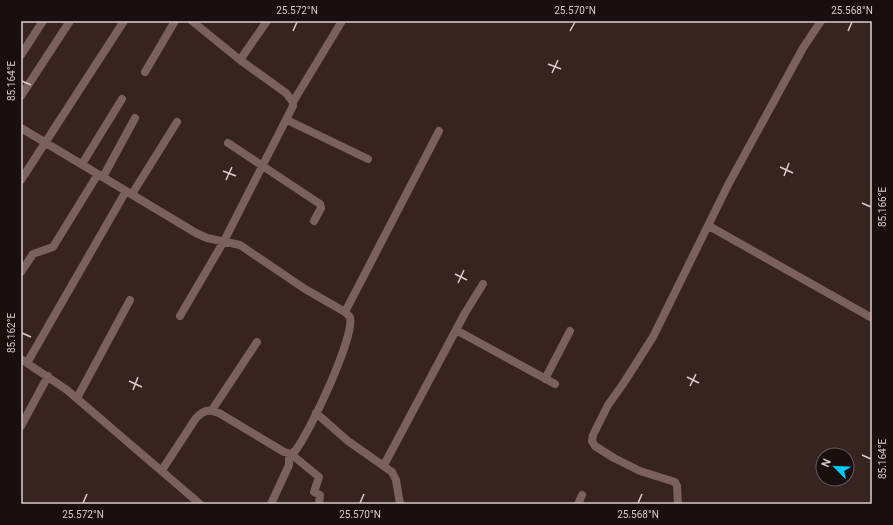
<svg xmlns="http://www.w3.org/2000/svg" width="893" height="525" viewBox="0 0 893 525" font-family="Roboto,sans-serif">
  <rect width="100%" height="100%" fill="#372320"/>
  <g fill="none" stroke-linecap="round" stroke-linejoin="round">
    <path stroke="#7a615d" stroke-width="8" d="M21,55L43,21
      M240,60L267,21
      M145,72L175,21
      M21,96L70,21
      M293,102L342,21
      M287,120L368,159
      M21,128L196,233L207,238L240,245L305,289L345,312L350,317C355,337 309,434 295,451L291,454L284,452L219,413C208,409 204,410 196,418L162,470
      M228,143L320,204L321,208L314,221
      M82,164L122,99
      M103,177L135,118
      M21,180L124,21
      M132,194L177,122
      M709,226L872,318
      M21,272L33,254L53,247L98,174
      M345,312L439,131
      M180,316L224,241L293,106V102L286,93L240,60L192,21
      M456,330L555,384
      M21,359L67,390L200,504
      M27,363L126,191
      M545,379L570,331
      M77,398L130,300
      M212,410L257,342
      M316,413L348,441L392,472L396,480L400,504
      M21,426L48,376
      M291,454L319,477L314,492L320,495L319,504
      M384,465L465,313L483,284
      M271,504L289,465V454
      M578,504L582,495
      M678,504L677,486L675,482L640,471L614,458L595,446L592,441L593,435L608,405L623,384L653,337L728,185L803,48L821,21"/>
  </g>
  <path fill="none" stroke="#dbcecb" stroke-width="1.5" d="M293,31L297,22M570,31L575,22M848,31L852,22M548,64L561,69M552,73L558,60M22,81L31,85M780,167L793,173M223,171L236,176M784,176L789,163M226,180L232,167M862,203L871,207M455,274L467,280M458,283L464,270M22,333L31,337M687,377L699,383M129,381L142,387M690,386L696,374M133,390L138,377M862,455L871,459M83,503L87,494M360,503L364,494M638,503L642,494"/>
  <rect width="893" height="525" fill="none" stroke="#180f0e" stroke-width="44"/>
  <g transform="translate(835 467) rotate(294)"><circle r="19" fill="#180f0e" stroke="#665b5a"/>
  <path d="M0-3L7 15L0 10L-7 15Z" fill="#01cbf9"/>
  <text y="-6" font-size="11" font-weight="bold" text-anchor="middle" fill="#dbcecb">N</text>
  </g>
  <rect x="22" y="22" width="849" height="481" fill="none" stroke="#dbcecb" stroke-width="1.5"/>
  <g font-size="10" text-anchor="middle" fill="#dbcecb">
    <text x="297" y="14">25.572°N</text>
    <text x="575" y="14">25.570°N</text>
    <text x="852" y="14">25.568°N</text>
    <text transform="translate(11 81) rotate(-90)" y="4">85.164°E</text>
    <text transform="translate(882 207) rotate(-90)" y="4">85.166°E</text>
    <text transform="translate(11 333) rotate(-90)" y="4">85.162°E</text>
    <text transform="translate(882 459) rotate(-90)" y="4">85.164°E</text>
    <text x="83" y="518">25.572°N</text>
    <text x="360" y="518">25.570°N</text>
    <text x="638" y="518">25.568°N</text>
  </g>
</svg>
